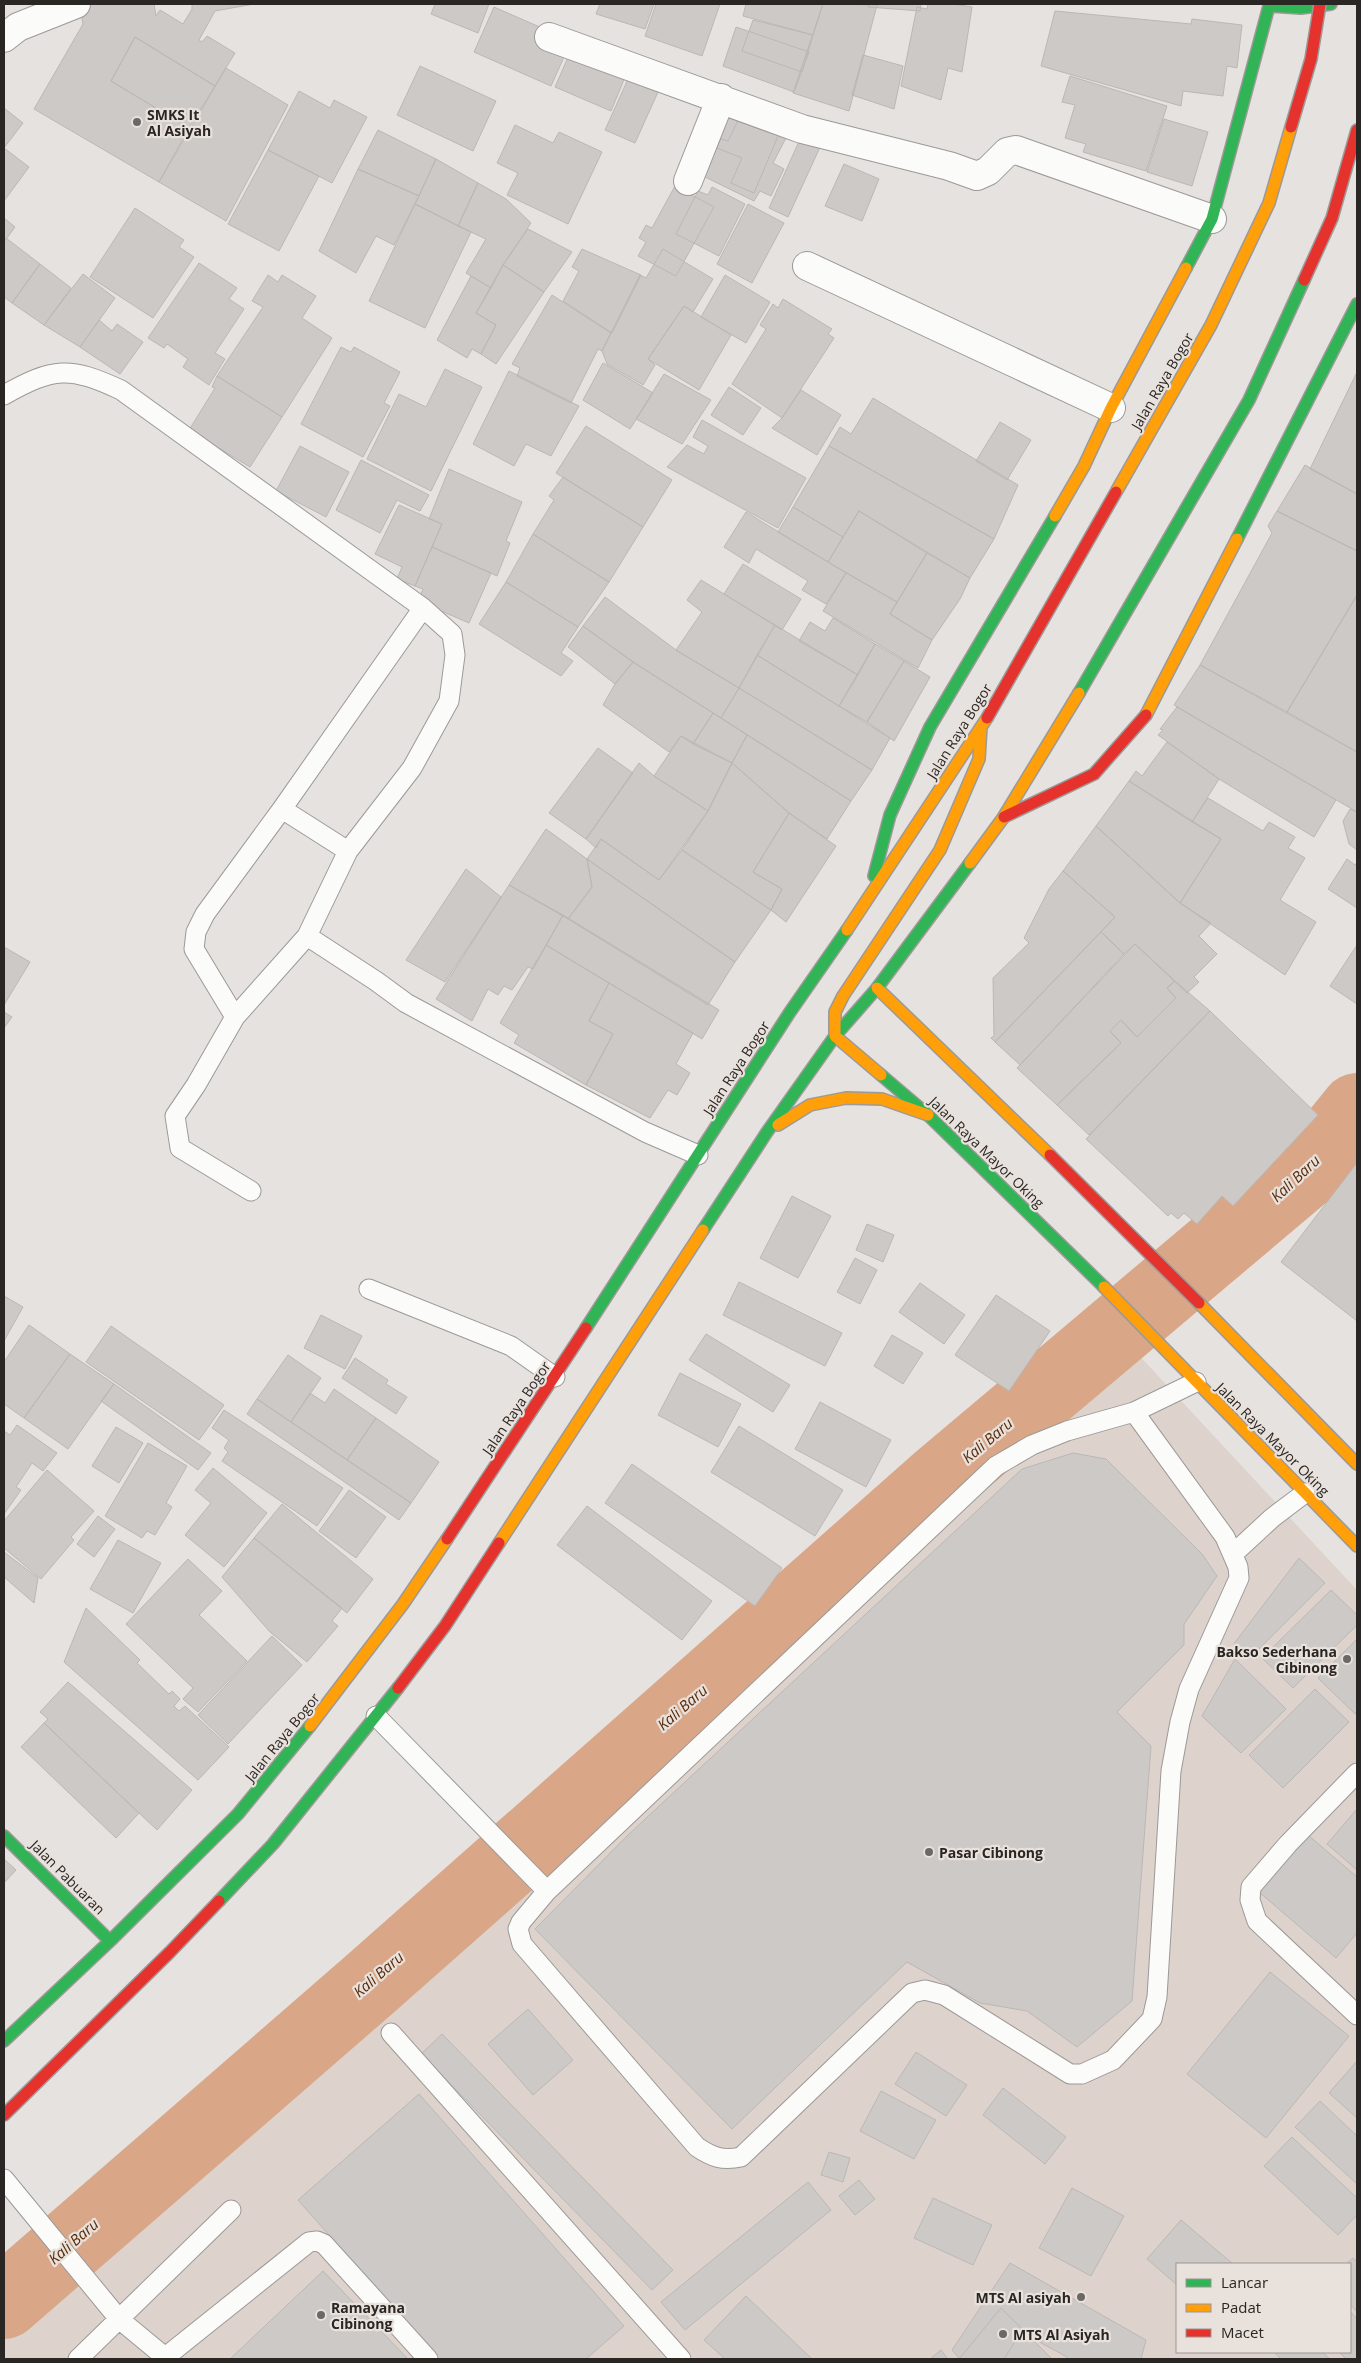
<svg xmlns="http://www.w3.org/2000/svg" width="1361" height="2363" viewBox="0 0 1361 2363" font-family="'Open Sans',sans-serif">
  <rect width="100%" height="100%" fill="#e6e2df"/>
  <path fill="#ddd3cc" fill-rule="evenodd" d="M1122,1337L1357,1590V2359H4V2329L203,2157L480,1896L965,1477ZM1177,2264H1350V2352H1177Z"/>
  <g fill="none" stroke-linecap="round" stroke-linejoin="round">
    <path stroke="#d9a788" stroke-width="74" d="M4,2302L369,1985L941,1479L1310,1168L1357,1110"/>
  </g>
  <path fill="#cdc9c7" stroke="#bbb7b5" d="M79,4H154L156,16L160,10L183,24L192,9V4H254L215,11L199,40L202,42L207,36L235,53L215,86L135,37L111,81L189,128L159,182L34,109L83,24Z
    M435,4H489L478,33L431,14Z
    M600,4H654L645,29L596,14Z
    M656,4H720L702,56L645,36Z
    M746,4H823L813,35L743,16Z
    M823,4L877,5L849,111L793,93Z
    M869,4H921L920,11L868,7Z
    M928,4H953L972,7L962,72L948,68L941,100L901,86L917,7L927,9Z
    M494,7L542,28L568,48L551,86L474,52Z
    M1055,11L1191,24L1192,19L1242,25L1237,68L1227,66L1223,96L1183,91L1181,106L1041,66Z
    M753,20L813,35L802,72L742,51Z
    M736,27L809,52L794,92L723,66Z
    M135,37L215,86L189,128L111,81Z
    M573,46L628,70L611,111L555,87Z
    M863,55L903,66L894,109L852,95Z
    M420,66L496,101L473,151L397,115Z
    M226,68L288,105L226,221L159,182Z
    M633,68L663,81L635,143L605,130Z
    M1070,76L1167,106L1146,171L1083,152L1086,144L1065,138L1075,105L1062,102Z
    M299,91L330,108L334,100L367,117L332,183L268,150Z
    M730,103L783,124L754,193L731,183L742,158L712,146Z
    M4,108L23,123L4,148L29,167L4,201Z
    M740,116L786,138L773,163L784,169L771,196L760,191L754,201L703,176L721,139L728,141Z
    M1164,119L1208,132L1192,186L1147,172Z
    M515,125L553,143L559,132L602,152L568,224L507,195L518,173L497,163Z
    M378,130L436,159L419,196L358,169Z
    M801,137L821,145L788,217L769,208Z
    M268,150L319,176L279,251L228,224Z
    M436,159L478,183L458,226L415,204Z
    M844,164L879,179L862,221L825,206Z
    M358,169L419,196L394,245L376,236L356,273L319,251Z
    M478,183L506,199L531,223L503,265L491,288L466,273L486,239L458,226Z
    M675,186L714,207L676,276L638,256L646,242L639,238L646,225L652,228Z
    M712,187L745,204L719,256L676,234L698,191L708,195Z
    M415,204L471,232L425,328L369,301Z
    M748,204L784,223L752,283L717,264Z
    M135,208L184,240L179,247L194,257L153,318L90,277Z
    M4,218L15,227L4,242Z
    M528,229L572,252L544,292L503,265Z
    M6,238L40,264L12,303L4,297V242Z
    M582,249L641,275L612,333L563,301L579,271L572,267Z
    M663,249L713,279L693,312L684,306L648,359L655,365L643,385L607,364L602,351L640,275L646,278Z
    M199,263L237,288L229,299L244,309L215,353L225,359L209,385L183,367L188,359L167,344L164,348L148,338Z
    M40,264L71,288L44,325L12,303Z
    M503,265L544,292L496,364L481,354L496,325L476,313Z
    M83,274L115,298L80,347L44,325Z
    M268,275L278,282L282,275L316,296L302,318L332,338L282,417L217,376L263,307L252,301Z
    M725,275L770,302L746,343L701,317Z
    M471,276L491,288L476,313L496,325L481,354L472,349L467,358L437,340Z
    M552,295L611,333L602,351L598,349L571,403L517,376L520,368L512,364Z
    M783,299L832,329L828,334L834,338L782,418L732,384L766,329L760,325L773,304L778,308Z
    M684,306L731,335L699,390L648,359Z
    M99,320L112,331L117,324L143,342L120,374L80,347Z
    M341,347L351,352L354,347L400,372L384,403L390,406L363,457L301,424Z
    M603,363L653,393L630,429L583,400Z
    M445,369L482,387L431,491L367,459L399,394L426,407Z
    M509,371L579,406L551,456L526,444L514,466L473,444Z
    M1357,372V494L1310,469Z
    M664,374L711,400L682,444L636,419Z
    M217,376L282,417L250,467L189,430L215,388L212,387Z
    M729,387L761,408L743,435L711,415Z
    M801,390L841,415L817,455L772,428L782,418Z
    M873,398L1018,485L994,539L829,446L840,427L851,434Z
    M702,420L806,478L778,528L667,467L687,445L704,454L708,446L693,437Z
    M1000,422L1031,440L1007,480L976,461Z
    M586,426L672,480L643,527L556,473Z
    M300,446L349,472L326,517L276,491Z
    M829,446L994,539L970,578L859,511L843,537L793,507Z
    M361,460L429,495L420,511L397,500L380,533L336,510Z
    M1305,465L1357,494V551L1277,511Z
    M449,469L522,502L506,541L510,543L497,576L432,547L442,524L429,519Z
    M563,477L643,527L609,582L533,534L554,500L549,496Z
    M399,505L442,524L415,586L397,579L402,567L375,554Z
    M793,507L843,537L828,562L778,532Z
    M859,511L927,553L897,602L828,562Z
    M1277,511L1357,551V595L1287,712L1200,665L1272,533L1268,526Z
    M746,512L846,573L826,604L802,590L808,581L756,549L749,563L724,547Z
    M533,534L609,582L578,627L506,582Z
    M432,547L491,573L469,623L418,601L423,589L415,586Z
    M927,553L970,578L960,599L932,640L890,614Z
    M743,564L801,599L782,630L724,594Z
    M846,573L897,602L890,614L932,640L918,668L823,611Z
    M701,580L775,625L739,688L676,650L702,612L687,600Z
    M506,582L578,627L561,653L573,661L561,676L479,624Z
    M1357,595V752L1287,712Z
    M605,597L676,650L739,688L721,718L633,662L583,626Z
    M833,618L875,644L858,675L799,641L810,622L825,631Z
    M775,625L858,675L839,706L757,655Z
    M583,626L633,662L615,684L568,647Z
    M875,644L904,661L867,722L839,706Z
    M757,655L890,738L872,770L739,688Z
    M904,661L930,677L894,741L867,722Z
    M633,662L713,713L693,744L681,736L669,752L603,705L615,684Z
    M1200,665L1357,752V812L1174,705Z
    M739,688L872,770L851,801L721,718Z
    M1177,707L1336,800L1314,837L1219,779L1158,735L1163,730L1160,729Z
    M713,713L747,735L732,763L693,744Z
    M747,735L851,801L827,839L789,813L732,763Z
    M681,736L732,763L708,811L654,776Z
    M1167,742L1219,779L1192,822L1129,781L1136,771L1142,776Z
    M598,748L633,773L586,839L549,813Z
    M639,763L654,776L708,811L659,880L601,839L596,848L586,839Z
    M732,763L789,813L753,872L782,889L771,910L682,850L708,811Z
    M1129,781L1221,839L1180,903L1096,826Z
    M1208,798L1263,831L1269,822L1295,837L1288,848L1305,858L1280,900L1316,922L1285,975L1180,903L1221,839L1192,822Z
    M1350,809L1357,812V850L1349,844L1343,821Z
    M789,813L836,846L786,922L771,910L782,889L753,872Z
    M1096,826L1180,903L1211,923L1199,936L1217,954L1194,977L1199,982L1187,993L1135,944L1124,954L1101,932L1115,917L1063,871Z
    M546,829L587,859L592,887L568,919L509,885Z
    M601,839L659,880L682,850L771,910L735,962L587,859Z
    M587,859L735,962L708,1005L568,919L592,887Z
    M1347,859L1355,865L1357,862V908L1328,889Z
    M466,869L501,897L445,982L406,960Z
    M1063,871L1115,917L995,1042L991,1038L994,1036L993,978L1029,943L1024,938L1049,889Z
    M509,885L563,915L533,969L528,967L512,990L504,986L498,995L488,989L472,1021L436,999Z
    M563,915L719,1010L702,1039L546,945Z
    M1101,932L1124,954L1020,1065L995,1042Z
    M1135,944L1175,981L1167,988L1176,998L1137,1037L1121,1020L1110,1031L1121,1043L1057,1105L1017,1068Z
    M546,945L609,983L589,1021L613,1034L586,1085L514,1043L519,1035L500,1023Z
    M1357,945V1004L1330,986Z
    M4,947L30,962L4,1005Z
    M1175,981L1210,1011L1089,1135L1057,1105L1121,1043L1110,1031L1121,1020L1137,1037L1176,998L1167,988Z
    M609,983L693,1033L676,1064L690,1073L677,1095L668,1090L650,1118L586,1085L613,1034L589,1021Z
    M1210,1011L1318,1115L1233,1206L1222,1196L1197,1224L1184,1213L1178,1219L1171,1213L1168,1216L1086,1139Z
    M4,1012L12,1017L4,1028Z
    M1357,1163V1321L1281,1262Z
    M792,1196L831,1216L798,1278L760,1258Z
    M867,1224L894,1235L883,1262L856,1250Z
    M855,1258L877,1270L860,1304L837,1292Z
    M739,1282L842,1333L825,1366L723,1315Z
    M920,1283L965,1315L944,1344L899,1312Z
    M996,1295L1050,1331L1009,1391L955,1355Z
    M4,1296L23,1307L4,1341Z
    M321,1315L362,1336L345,1369L304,1348Z
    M29,1325L70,1354L24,1418L4,1404V1362Z
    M111,1326L224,1405L199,1440L86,1362Z
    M706,1334L790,1385L773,1412L689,1360Z
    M892,1335L923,1353L903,1384L874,1366Z
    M70,1354L114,1384L68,1449L24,1418Z
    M288,1355L321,1378L291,1422L257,1399Z
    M355,1358L388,1380L386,1384L407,1397L396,1414L342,1378Z
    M680,1373L741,1404L718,1447L658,1415Z
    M114,1384L211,1453L198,1470L101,1401Z
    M334,1389L376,1418L347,1460L291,1422L310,1393L325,1403Z
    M257,1399L411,1503L399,1520L247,1414Z
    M820,1402L891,1440L866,1487L795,1449Z
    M224,1410L343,1488L317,1526L222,1461L228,1452L224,1448L229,1440L212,1428Z
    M376,1418L439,1462L411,1503L347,1460Z
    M17,1425L57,1453L43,1471L32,1463L16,1487L21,1490L4,1514V1431L10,1435Z
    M739,1426L843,1490L815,1536L711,1472Z
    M116,1427L143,1443L119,1483L92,1466Z
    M148,1443L187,1466L166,1503L172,1507L155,1535L147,1531L142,1538L105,1516Z
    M1073,1453L1106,1459L1202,1554L1217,1576L1184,1624V1645L1117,1712L1151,1746L1132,2001L1077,2047L1027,2011L980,2003L907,1962L732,2129L535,1929L629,1834L1022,1469Z
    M632,1464L782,1568L755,1606L605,1503Z
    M213,1468L267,1513L224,1567L185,1535L211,1503L195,1490Z
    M47,1470L94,1511L71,1537L74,1540L41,1579L4,1548V1521Z
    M349,1490L386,1517L356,1558L319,1531Z
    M282,1504L373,1579L347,1613L254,1538Z
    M587,1506L712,1601L682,1640L557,1545Z
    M98,1516L115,1529L94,1557L77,1544Z
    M254,1538L342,1608L332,1621L338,1626L307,1662L270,1632L222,1577Z
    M118,1540L161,1563L133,1613L90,1589Z
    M4,1552L38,1578L34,1603L4,1577Z
    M1299,1558L1325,1583L1250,1658L1233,1645Z
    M188,1559L222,1591L199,1615L247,1661L198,1712L183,1699L193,1688L126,1624Z
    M1331,1590L1357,1615V1625L1293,1688L1262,1658Z
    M86,1608L140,1660L137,1663L169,1694L172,1691L180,1699L174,1706L179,1711L185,1706L229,1747L198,1780L64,1662Z
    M272,1636L302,1665L228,1744L198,1715Z
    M1357,1639V1711L1355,1714L1318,1678Z
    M1235,1659L1286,1709L1241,1753L1202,1716Z
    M68,1682L192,1790L157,1830L44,1723L48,1719L40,1712Z
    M1315,1689L1349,1722L1283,1788L1249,1755Z
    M44,1723L139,1813L116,1838L21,1747Z
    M1357,1809V1870L1327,1844Z
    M1308,1835L1357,1877V1933L1336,1958L1259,1892Z
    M4,1859L16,1870L4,1883Z
    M1270,1972L1349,2036L1266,2138L1187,2074Z
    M528,2009L573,2060L533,2095L488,2044Z
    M442,2034L673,2270L652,2290L421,2054Z
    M916,2052L967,2085L946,2116L895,2084Z
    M1357,2061V2118L1329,2093Z
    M1003,2088L1066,2137L1045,2164L983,2115Z
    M881,2091L936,2120L914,2159L860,2131Z
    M419,2094L624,2326L586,2359H439L298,2200Z
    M1320,2101L1357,2136V2184L1295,2127Z
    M1292,2137L1357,2198V2215L1338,2235L1264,2166Z
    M829,2152L850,2158L843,2182L821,2175Z
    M859,2180L875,2199L855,2215L839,2196Z
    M808,2182L831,2210L685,2330L661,2302Z
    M1072,2188L1124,2216L1091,2276L1039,2248Z
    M933,2198L992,2225L973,2265L914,2238Z
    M1181,2220L1233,2264H1177V2285L1147,2259Z
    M1353,2258L1357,2262V2312L1350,2304V2264H1346Z
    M1010,2263L1146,2340L1141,2359H1066L1067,2357L1021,2332L1004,2359H960L952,2350Z
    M323,2271L408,2359H230Z
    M746,2296L812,2359H725L704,2340Z
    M1001,2308L1052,2359H959Z
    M1350,2311L1357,2319V2359H1346L1339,2352H1350Z
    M941,2350L948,2359H930Z
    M1274,2352H1322L1330,2359H1281Z"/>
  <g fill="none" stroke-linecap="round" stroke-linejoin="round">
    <defs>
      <path id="lane" d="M4,395C54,367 69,366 121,390L423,608L452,634L455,655L449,701L412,768L348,851L307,936L376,981L406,1003L645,1132L698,1155
        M282,809L348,851
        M235,1017L307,936
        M251,1191L180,1148L175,1116L196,1085L235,1017L194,949L196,932L205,914L282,809L423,608
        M369,1289L511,1346L555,1377
        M1134,1412L1225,1537L1238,1567L1239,1578L1189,1689L1180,1722L1171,1771L1157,1997L1152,2019L1113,2060L1082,2074H1070L944,1995L925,1990L912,1993L741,2157C722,2161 712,2157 697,2147L522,1944L518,1929L521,1922L547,1891L996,1466L1032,1445L1067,1431L1134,1412L1196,1382
        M1233,1554L1272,1518L1305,1493
        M376,1716L547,1891
        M1357,1773L1288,1844L1251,1887L1250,1900L1257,1921L1357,2015
        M391,2033L681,2359
        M4,2179L119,2319L165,2357
        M78,2359L231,2210
        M163,2359L309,2242L317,2241L324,2244L428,2359"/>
      <path id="street" d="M549,37L802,129L949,166L977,176L988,171L1007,152L1016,150L1212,219
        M4,38L18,27L76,4
        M688,181L721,98
        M807,266L1111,408"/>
      <path id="fast" d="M1186,268L1212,219L1269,6L1301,8L1331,4
        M1237,539L1357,304
        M1079,693L1249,400L1304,280
        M874,876L890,815L930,727L1055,516
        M881,1075L928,1115L1104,1287
        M703,1230L767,1132L835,1036L877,988L970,863
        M586,1328L790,1012L847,930
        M4,1836L110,1941
        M219,1901L273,1844L398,1688
        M4,2041L110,1941L238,1814L310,1726"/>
      <path id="slow" d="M1055,516L1084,466L1111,408L1186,268
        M1146,715L1237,539
        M970,863L1003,818L1079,693
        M847,930L987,718
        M877,988L1050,1155
        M881,1075L835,1036V1012L843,996L940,850L979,759L981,727
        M778,1125L810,1105L846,1098L882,1099L928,1115
        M1104,1287L1357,1546
        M1199,1303L1357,1464
        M499,1543L703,1230
        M310,1726L403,1604L447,1539"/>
      <path id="jam" d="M1304,280L1332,218L1357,130
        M1004,817L1094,774L1146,715
        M1050,1155L1199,1303
        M447,1539L586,1328
        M398,1688L445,1626L499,1543
        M4,2115L170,1952L219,1901"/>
    </defs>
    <use href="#lane" stroke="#9c9998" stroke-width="21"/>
    <use href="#street" stroke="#9c9998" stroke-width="30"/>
    <use href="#fast" stroke="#9c9998" stroke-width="14"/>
    <use href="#slow" stroke="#9c9998" stroke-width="14"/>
    <use href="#jam" stroke="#9c9998" stroke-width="14"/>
    <use href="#lane" stroke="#fbfbfa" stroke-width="19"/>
    <use href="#street" stroke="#fbfbfa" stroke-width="28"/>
    <use href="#fast" stroke="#30b455" stroke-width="11"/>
    <use href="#slow" stroke="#ff9f0a" stroke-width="11"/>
    <use href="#jam" stroke="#e5322d" stroke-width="11"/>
    <defs>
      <path id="slow-bridge" d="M1116,492L1211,325L1269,203L1291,127"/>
      <path id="jam-bridge" d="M1291,127L1311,59L1320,4
        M987,718L1116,492"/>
    </defs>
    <use href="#slow-bridge" stroke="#9c9998" stroke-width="14" stroke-linecap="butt"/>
    <use href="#jam-bridge" stroke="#9c9998" stroke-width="14" stroke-linecap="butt"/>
    <use href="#slow-bridge" stroke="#ff9f0a" stroke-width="11"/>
    <use href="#jam-bridge" stroke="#e5322d" stroke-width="11"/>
  </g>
  <g fill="#6b6865" stroke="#e9e1dc" stroke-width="2">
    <circle cx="137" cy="122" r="5"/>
    <circle cx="1347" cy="1659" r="5"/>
    <circle cx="929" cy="1852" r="5"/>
    <circle cx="1081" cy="2297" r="5"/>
    <circle cx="321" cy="2315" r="5"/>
    <circle cx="1003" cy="2334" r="5"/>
  </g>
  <g text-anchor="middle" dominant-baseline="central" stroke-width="4.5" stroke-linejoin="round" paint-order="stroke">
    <g font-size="14" font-weight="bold" fill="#292624" stroke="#e9e1dc" text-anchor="start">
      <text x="147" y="114">SMKS It<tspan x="147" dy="16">Al Asiyah</tspan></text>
      <text x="1337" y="1651" text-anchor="end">Bakso Sederhana<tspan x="1337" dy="16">Cibinong</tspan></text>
      <text x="939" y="1852">Pasar Cibinong</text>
      <text x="1071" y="2297" text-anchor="end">MTS Al asiyah</text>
      <text x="331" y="2307">Ramayana<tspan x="331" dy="16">Cibinong</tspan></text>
      <text x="1013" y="2334">MTS Al Asiyah</text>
    </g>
    <g font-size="14" fill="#292624" stroke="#e9e1dc">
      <text transform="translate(1162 381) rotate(-60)">Jalan Raya Bogor</text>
      <text transform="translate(959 731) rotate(-58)">Jalan Raya Bogor</text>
      <text transform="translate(736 1068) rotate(-57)">Jalan Raya Bogor</text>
      <text transform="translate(987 1152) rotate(44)">Jalan Raya Mayor Oking</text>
      <text transform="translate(516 1408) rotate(-56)">Jalan Raya Bogor</text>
      <text transform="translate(1273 1439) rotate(45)">Jalan Raya Mayor Oking</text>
      <text transform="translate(282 1737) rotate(-51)">Jalan Raya Bogor</text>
      <text transform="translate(68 1877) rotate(45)">Jalan Pabuaran</text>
    </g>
    <g font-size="15" font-style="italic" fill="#582c0a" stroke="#e9e1dc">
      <text transform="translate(1295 1178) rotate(-43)">Kali Baru</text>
      <text transform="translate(987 1440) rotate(-40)">Kali Baru</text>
      <text transform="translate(682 1707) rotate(-41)">Kali Baru</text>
      <text transform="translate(378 1974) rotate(-41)">Kali Baru</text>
      <text transform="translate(73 2241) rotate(-41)">Kali Baru</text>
    </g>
  </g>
  <rect width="1361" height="2363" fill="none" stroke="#292624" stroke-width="10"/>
  <rect x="1176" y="2263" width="175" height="90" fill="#e9e1dc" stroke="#9c9692"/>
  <rect x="1186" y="2279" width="25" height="8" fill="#30b455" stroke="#9c9692"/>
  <text x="1221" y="2288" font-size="15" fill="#292624">Lancar</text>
  <rect x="1186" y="2304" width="25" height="8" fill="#ff9f0a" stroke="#9c9692"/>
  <text x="1221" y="2313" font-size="15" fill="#292624">Padat</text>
  <rect x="1186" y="2329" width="25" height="8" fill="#e5322d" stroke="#9c9692"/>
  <text x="1221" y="2338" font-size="15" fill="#292624">Macet</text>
</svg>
